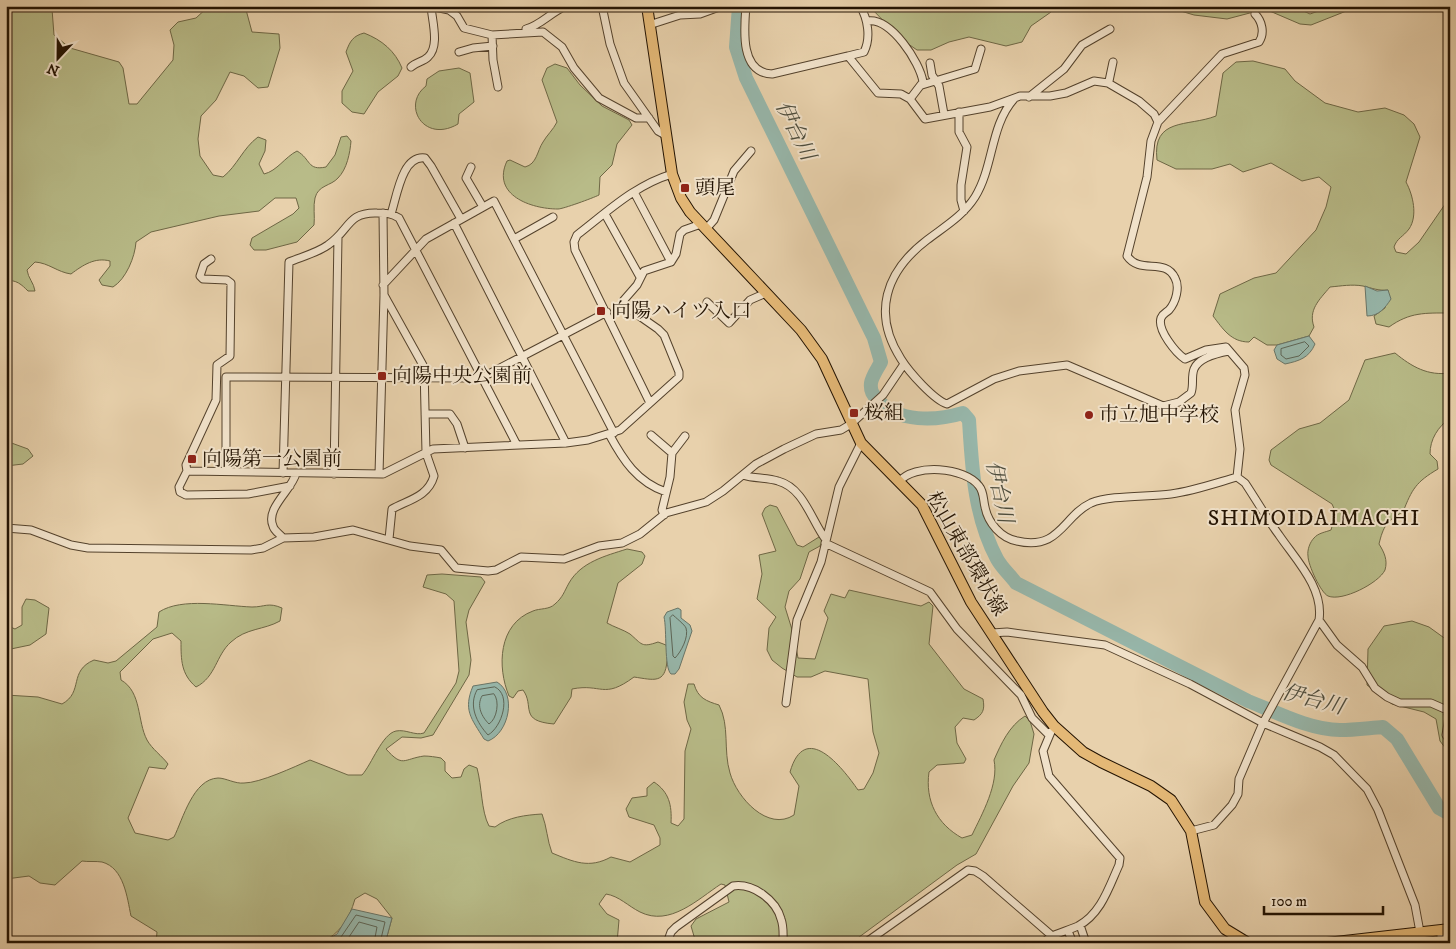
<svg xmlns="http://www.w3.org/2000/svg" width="1456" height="949" viewBox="0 0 1456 949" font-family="'IM FELL DW Pica','Noto Serif JP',serif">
  <rect width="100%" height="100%" fill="#e8d1ac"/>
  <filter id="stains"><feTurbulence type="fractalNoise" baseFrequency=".004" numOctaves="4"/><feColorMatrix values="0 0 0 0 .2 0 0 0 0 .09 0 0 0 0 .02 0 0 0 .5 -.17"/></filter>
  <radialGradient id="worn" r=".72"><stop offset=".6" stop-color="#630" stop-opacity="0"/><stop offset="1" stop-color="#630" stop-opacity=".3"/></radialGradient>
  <path fill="#b8bb88" stroke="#6e6745" d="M6,6H46L52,9L54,35L70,48L119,62L123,68L129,104H137L173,60L174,45L170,30L178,22L196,18L209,6H245L252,32L279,34L280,48L268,87L258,88L244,76L230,72L216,100L201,116L198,139L200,156L213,175L223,177C237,166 243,148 258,137L266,140L265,151L259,164L264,174C277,171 285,157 297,151C311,159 307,171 326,167L335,155L341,137L347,136L351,141C350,153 347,169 338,178C331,186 318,185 315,198C313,206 315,217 314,225L297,242L266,250H254L250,245L252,238L293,214L299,208L296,198H275L259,211L219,216L151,232L136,242C135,257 126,279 113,287L102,285L99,280L110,266V261C95,257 83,265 71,274C57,272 49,263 35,262L27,270C28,278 34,283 35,291H28C22,285 16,279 6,281Z
    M869,6H1053L1051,12L1031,26L1022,42L1006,46L969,37L949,42L931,50H917L901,39Z
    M1164,6H1293L1310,14L1321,10L1322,6H1359L1311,25L1300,24L1265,9L1227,19L1194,15Z
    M364,33C382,40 395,51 402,68L398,76L378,92L364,114L352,112L342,103V91L353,71L346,52C350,41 353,36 364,33Z
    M1253,61L1285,69L1295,81L1325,103L1358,112L1385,108L1404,115L1414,124L1420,137L1406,182C1413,195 1418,216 1409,229C1403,237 1397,238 1394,247L1396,252L1406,254L1419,242L1450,197V313C1425,313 1410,312 1389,327L1376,324L1374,316L1385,308L1388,290C1378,291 1372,288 1363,286C1352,284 1341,286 1330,287C1319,300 1308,310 1314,327L1309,336L1277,345H1267L1254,337L1249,342C1231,342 1223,329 1213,316L1220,294L1254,278L1276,273L1316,230L1326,207L1331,187L1319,177L1302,181L1271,163L1243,172L1230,164L1212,169H1176L1157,160C1152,117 1188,127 1216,116L1223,73L1236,62Z
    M555,64L567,68L580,85L602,106L629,120L632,125L617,144L612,165L600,177L599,195C593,198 563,209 558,209C531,209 491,195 507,161L510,160L525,167C537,164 537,151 543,142C547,135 553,130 557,122L542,80L547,68Z
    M459,68L470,73L474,102L459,114L458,124C424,144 401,105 426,86L427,79L439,71Z
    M1395,353C1412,367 1428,376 1450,373V418C1438,427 1430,439 1430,454L1437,461L1438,469C1416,482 1412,489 1403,512C1387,520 1383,527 1379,544C1384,552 1388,560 1385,570C1379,583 1342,602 1328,596C1321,593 1308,565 1308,556C1307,550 1310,542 1314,538C1318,533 1326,532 1331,530L1336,513L1332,504L1271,465L1269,460L1271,450L1299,429L1320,423L1349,400L1365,360Z
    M6,441L28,449L33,456L23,464L6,466Z
    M770,505L777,507L797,545L803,547L819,537L823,540L820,546L809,552L800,579L789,591L785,607L794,636L798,658L815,659L828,618L824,611L831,594L845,598L849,590L921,606L929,602L933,606L929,644L964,689L983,699C985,710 983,714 974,720L963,718L955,727L957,743L966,759L964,763L937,765L929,772C925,801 937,824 962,838L972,835C982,814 999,784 994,760C1001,744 1009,726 1025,716L1030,721L1034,734L1029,763L1013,786L976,854L957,865L851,943H696L691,926L696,919L729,902L725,885L721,884C698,899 670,927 640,912C628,906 619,896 606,894L599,904L607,914L619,920L617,943H383L386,940L392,918L377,899L365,893L355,899C349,920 340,933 321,943H156L157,932L131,916C127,897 124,868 102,862C96,861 88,862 82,861L55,885L40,883L29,876L6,879V695L38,697L62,704C84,692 68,671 94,660L108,663L116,661L157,627L159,612C182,597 225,606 252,607C265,607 268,602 282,608L280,621C264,630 246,628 231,642C216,655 216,677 196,687C181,674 181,660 181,641L172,633L153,639L120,672L121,680C142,692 137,721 147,740C152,749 162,756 168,764L165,769L149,767L128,818L135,833L168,840L174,837C183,819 193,779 218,778C226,778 235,784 244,783C260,783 294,767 310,760L348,775H362C372,764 382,734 396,731C406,729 415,736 424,733L456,683L459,671L454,601L446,594L423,587L427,575L442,574L481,577L485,582L469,610L466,622L471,660L469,675L433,735L421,738L402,737L386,749C403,768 403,759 424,756C429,756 436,757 441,758L445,762V771L452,778L461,777L464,769L469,765L477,768C482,786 481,811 489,826L495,827C508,817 526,815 542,814C547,827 547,840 552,853C574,862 589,869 611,857L630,862L660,845V838L654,825L629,817L626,809L632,798L647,796V788L654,782C669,792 672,805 671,823L678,826L684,819L685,751L691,729L687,720L684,702L688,684H694C698,698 706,701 719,705C730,726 723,750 730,773C737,798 768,832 794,815L799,786L790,772C805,720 842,767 858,790L864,789L873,773L879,753L873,732L868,679L825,671L811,677H797L782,668L772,660L767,650L769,628L776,617L757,599L762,574L759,555L776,551L762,514L765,508Z
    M627,549L642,552L645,556L642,564L618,583L607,623C614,627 624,630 630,634C642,644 641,648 658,642L666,645C668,650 668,655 667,661C665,684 654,680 634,677C603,700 602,683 572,689L571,697L554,724C518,721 535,706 523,690L518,691L513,698L509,696C497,667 498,624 533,611C540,608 549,610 555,604C563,597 564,592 569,583C581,562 605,556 627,549Z
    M26,599L35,600L49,608L46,634L30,645L6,650V625L15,629L22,625V607Z
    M1412,621L1429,627L1447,640H1450V754L1440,741L1436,719L1424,712L1392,704L1367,685L1368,649L1384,626Z"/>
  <path fill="#97b7ab" stroke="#697567" d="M1365,286L1377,291L1388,290L1391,299C1385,308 1379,316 1367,316Z
    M1309,336L1315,344C1309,358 1299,361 1285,364L1277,359L1274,350L1277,345Z
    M678,608L681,610V618L690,625L692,631L679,669L675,674H671C664,668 667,629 664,617L667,612Z
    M497,682C517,694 509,733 488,741L484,739C471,718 463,710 473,686Z
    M352,909L392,918L386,940L383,943H321L337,934Z"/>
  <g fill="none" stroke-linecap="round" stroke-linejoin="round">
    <path stroke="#5d6556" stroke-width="1" d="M1305,342L1309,346L1299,356L1286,359L1281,355V349Z
      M673,615C675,617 685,625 686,628C689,637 681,652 675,658L673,656L670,618Z
      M495,687C512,695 502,727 488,735C477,723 468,706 477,690Z
      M494,694C500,701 497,719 489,724C482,717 476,706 482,696Z
      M332,943L341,937L356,915L385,922L380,943
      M345,943L359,922L377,927L374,943"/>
    <path stroke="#97b7ab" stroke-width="14" d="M739,6L736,47L746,78L874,338L881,362C878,368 872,376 871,383C870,391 873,395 878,400C898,423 936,421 963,413L969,420C972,468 974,516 997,559C1002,568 1010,575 1016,583L1248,701C1276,712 1310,730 1340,730C1354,730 1369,728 1383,727L1397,739L1439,808L1450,814
      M1450,943V942"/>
    <defs>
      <path id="street" d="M430,6L449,10L457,16L464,28L492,35L543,32L562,47L574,68L599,98L636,118H649
        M602,6L610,44L624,83L658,131L667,136
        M746,6C744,30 740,73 772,74L848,56L878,93L901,94L910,99L925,119L990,107L1020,96H1050L1066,93L1094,81L1108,83L1139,101L1154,114L1158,122
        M868,21C891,18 920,62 923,82L910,99
        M649,25L680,15L700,14L722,6
        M526,29C541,25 551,12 566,6
        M492,35L493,60L498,87
        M459,52L473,48L493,46
        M848,56L864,52C871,38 868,19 860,6
        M930,63L932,75L939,86L944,114
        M411,67C416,62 423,62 428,57C440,46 432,21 431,6
        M1109,81L1113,62
        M922,85L975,69L981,49
        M1029,97L1064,69L1082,45L1110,29
        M1014,99C990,126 994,166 975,197C963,216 944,227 927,240C885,272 872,314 901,359C909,372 934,400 947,404L994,379L1019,371L1067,365L1163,406L1179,402L1191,393C1194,385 1191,377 1194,369C1199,357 1218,353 1229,351
        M959,112V132L967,147L961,185V200L964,211
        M471,167L466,178L483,207
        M634,192L671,262
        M391,214C397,196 402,155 425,158L431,166L461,219
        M605,214L640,277
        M454,223L566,443
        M706,229L714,220L734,171L751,151
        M514,239L553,217
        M211,259L204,264L200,276L203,279L227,280L231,283L230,356L217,365L216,400L186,465L187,471L179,487L180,492L186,495L248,494L290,486
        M383,285L426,239L494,201L614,433
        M384,295L424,367L426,453L434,476C428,497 408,500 392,509L389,539
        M707,302L729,323L750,300L766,293
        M650,403L575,250L574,242L577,235C607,212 635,185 672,174
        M425,414H450L457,424L465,448
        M609,434C623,460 637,482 666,492
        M651,435L672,453L670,477L662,510L664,515
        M672,453L685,436
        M187,471L383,474L433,449L566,443L588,440L620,430L679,377V372L664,335L658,329L625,306L623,301L637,285L644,271L671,262L676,254L680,234L684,230L701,224
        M226,471V377L481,378L607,312
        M283,473L289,262C301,257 317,253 328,245C350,230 347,212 377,213C385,213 391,213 399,218L517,445
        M334,474L338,237
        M379,474L384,295L383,213
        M743,475C754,479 766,477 778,481C804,488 811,520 826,540
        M1237,477L1240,449L1235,410L1245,375L1244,368L1226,347L1206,350L1185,359C1176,353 1157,330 1161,318C1163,313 1166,313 1169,310C1176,302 1180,287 1175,278C1165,257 1140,275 1127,256L1147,177L1151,141L1158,122L1222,54L1259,42C1265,33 1262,21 1255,14
        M899,482C914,463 965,467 979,486C984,492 983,499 985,507C988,523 1001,538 1017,541C1060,551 1063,516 1091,503C1110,495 1149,497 1171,494C1193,491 1216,483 1237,477
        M6,528L31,530L71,545L88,548L251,550L263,548L283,538L314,537L353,530L410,546L441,550L456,568L488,571L496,570L521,557L564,559L599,546L622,543L640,534L666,513L706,502L723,491L756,464L784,449L816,434L841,430L851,424L883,395L904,364
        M283,538C280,534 274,531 273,526C265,508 293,489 296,473
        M825,543L930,592L957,629L1021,695L1032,718L1049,735
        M1319,620L1337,645L1362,667L1375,688L1387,697L1400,703H1431L1447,710L1449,717L1446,735L1450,741
        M992,633L1007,632L1105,645L1190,684L1263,723L1320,747L1334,755L1367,789L1378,810L1415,905L1420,932
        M786,703L797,620L821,562L839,487L861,443
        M1191,831L1214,825L1232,805L1238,794L1239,779L1263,723L1319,620C1324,588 1296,560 1279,535C1267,519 1257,501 1245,483L1237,477
        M1080,925L1086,943
        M1068,931L1073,943
        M667,943L671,932L676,927L733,886C753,883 776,900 781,919C784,927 783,935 783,943
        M865,943L968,870L975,871L983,876L1051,935
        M1043,943C1053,933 1065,932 1078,926C1101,914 1109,887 1119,865L1120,858L1049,776L1043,751L1051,732
        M1441,943V930"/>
      <path id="primary" d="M647,6L672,174L681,198L690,212L801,330L822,359L861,443L922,505L971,602L1043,712L1054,726L1083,752L1101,762L1151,786L1171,800L1191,831L1205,902L1225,929L1248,943
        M1327,943L1450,929"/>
    </defs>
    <use href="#street" stroke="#54422c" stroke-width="9"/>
    <use href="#primary" stroke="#231302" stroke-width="12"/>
    <use href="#street" stroke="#f0e1c9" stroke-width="7"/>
    <use href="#primary" stroke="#e4b876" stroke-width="10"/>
  </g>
  <g fill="#8f2418" stroke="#f0e1c9" stroke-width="2">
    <rect x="680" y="183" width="10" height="10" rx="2.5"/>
    <rect x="596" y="306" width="10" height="10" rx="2.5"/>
    <rect x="377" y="371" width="10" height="10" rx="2.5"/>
    <rect x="849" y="408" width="10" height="10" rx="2.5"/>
    <circle cx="1089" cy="415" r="5"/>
    <rect x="187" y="454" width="10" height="10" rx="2.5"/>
  </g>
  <g text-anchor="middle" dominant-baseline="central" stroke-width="4" stroke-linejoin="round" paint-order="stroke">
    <g font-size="20" fill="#231302" stroke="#f0e1c9" text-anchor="start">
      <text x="695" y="188">頭尾</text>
      <text x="611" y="311">向陽ハイツ入口</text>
      <text x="392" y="376">向陽中央公園前</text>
      <text x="864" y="413">桜組</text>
      <text x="1099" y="415">市立旭中学校</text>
      <text x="202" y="459">向陽第一公園前</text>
    </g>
    <g font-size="20" fill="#231302" stroke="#f0e1c9">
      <text transform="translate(966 554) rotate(60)">松山東部環状線</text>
    </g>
    <g font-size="21" font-style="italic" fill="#4c4c3d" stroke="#f0e1c9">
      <text transform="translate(795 131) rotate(64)">伊台川</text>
      <text transform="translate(999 492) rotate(78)">伊台川</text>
      <text transform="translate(1313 700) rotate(15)">伊台川</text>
    </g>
    <g font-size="22" letter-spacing="1" fill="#231302" stroke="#f0e1c9">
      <text x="1314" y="518">SHIMOIDAIMACHI</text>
    </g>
  </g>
  <rect width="1456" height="949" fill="none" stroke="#e8d1ac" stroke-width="25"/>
  <rect x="8" y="8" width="1441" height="934" fill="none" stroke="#231302" stroke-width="2.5"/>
  <rect x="12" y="12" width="1431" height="924" fill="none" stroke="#231302"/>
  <g transform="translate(58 58) rotate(202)" stroke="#f0e1c9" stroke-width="4" paint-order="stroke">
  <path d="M0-4L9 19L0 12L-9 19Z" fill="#231302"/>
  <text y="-8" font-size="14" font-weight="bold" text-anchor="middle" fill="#231302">N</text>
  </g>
  <path d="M1264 906v8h119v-8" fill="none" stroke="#231302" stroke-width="2.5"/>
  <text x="1271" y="906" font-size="15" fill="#231302" stroke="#f0e1c9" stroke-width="4" paint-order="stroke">100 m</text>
  <rect width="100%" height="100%" filter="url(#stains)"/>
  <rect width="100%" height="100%" fill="url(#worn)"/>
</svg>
